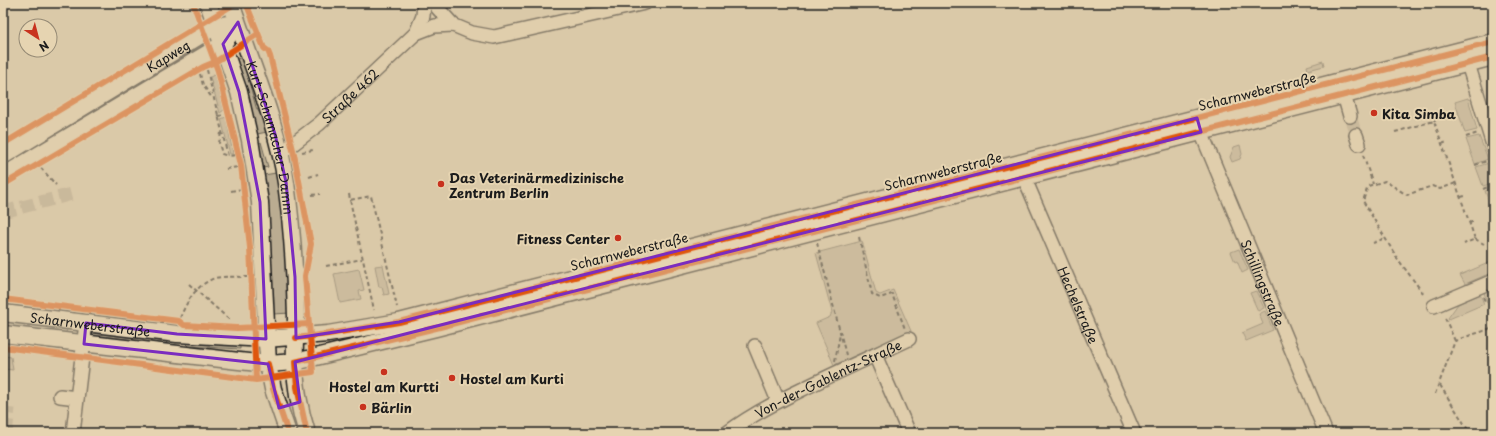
<svg xmlns="http://www.w3.org/2000/svg" width="1496" height="436" viewBox="0 0 1496 436" font-family="'Playpen Sans',sans-serif">
  <rect width="100%" height="100%" fill="#dac9a8"/>
  <filter id="ink" filterUnits="userSpaceOnUse"><feTurbulence type="fractalNoise" baseFrequency=".025" numOctaves="2"/><feDisplacementMap in="SourceGraphic" scale="8" xChannelSelector="R" yChannelSelector="G"/><feConvolveMatrix kernelMatrix="1 2 1 2 8 2 1 2 1" color-interpolation-filters="sRGB"/></filter>
  <g filter="url(#ink)">
    <path fill="#baac91" stroke="#6b6456" d="M195,45L196,49L147,79L56,139L52,132Z
      M242,57L256,107L265,123L267,132L257,134L248,96L237,59Z
      M1323,61L1324,66L1308,70L1307,66Z
      M214,75L216,78L224,110L220,113L210,77Z
      M1468,98L1477,130L1465,133L1455,102Z
      M226,117L233,154H230L221,119Z
      M1479,136L1488,159L1475,164L1466,139Z
      M261,142L268,167L263,168L264,175L276,173L281,201L291,313L273,314L269,232L258,144Z
      M1240,145L1242,154L1240,159L1232,162L1230,157L1234,147Z
      M1489,163L1493,174V183L1483,186L1476,167Z
      M1493,188V212L1485,191Z
      M862,241L876,293L880,295L893,290L911,331L834,365L816,323L830,317L832,312L816,253Z
      M1239,249L1248,270L1242,273L1237,261L1235,262L1231,252Z
      M1493,261V272L1465,284L1460,275Z
      M383,265L389,294L384,295L382,287H379L375,266Z
      M359,269L364,290L359,291L361,299L340,303L334,274Z
      M1493,289V300L1487,303L1484,292Z
      M1256,291L1264,308L1258,311L1250,293Z
      M1480,294L1484,304L1449,319L1448,318L1458,304Z
      M1265,311L1273,330L1246,341L1242,333L1263,324L1259,314Z
      M3,318L67,326L66,337L3,329Z
      M92,330L167,340L166,346L91,338Z
      M184,342L240,343V349L188,346Z
      M4,356L11,357L13,370L4,369L3,374Z"/>
    <g fill="none" stroke-linecap="round" stroke-linejoin="round">
      <path stroke="#b4a68c" stroke-width="13" stroke-dasharray="13 6" stroke-linecap="butt" d="M1350,116L1356,135
        M3,212L72,194
        M6,433L9,408"/>
      <defs>
        <g id="minor">
          <path d="M433,3L453,25L472,33L494,37L645,3"/>
          <path d="M416,33L434,26L453,25"/>
          <path d="M1468,64L1493,145"/>
          <path d="M1344,95L1350,116"/>
          <path id="s1" d="M1201,132L1326,433"/>
          <path d="M1356,135L1359,144"/>
          <path id="s2" d="M280,154L319,124L416,33L423,16L424,3"/>
          <path id="s3" d="M1024,177L1134,433"/>
          <path d="M1434,306L1493,281"/>
          <path d="M755,346L778,401"/>
          <path d="M875,355L909,433"/>
          <path d="M60,396L77,398"/>
          <path d="M73,433L86,323"/>
          <path id="s4" d="M727,433C751,415 774,403 801,390C837,372 873,356 909,339"/>
        </g>
        <g id="major">
          <path d="M208,3L239,92L250,140L260,202L268,364L273,389L288,433"/>
          <path id="s5" d="M231,3C250,62 277,121 286,183C292,227 295,272 296,316C296,331 294,346 295,361C295,385 300,411 307,433"/>
          <path id="s6" d="M3,156L216,26L227,24"/>
          <path d="M3,176L223,44L229,36"/>
          <path id="s7" d="M3,313L177,334L266,339L328,334L399,322L1493,42"/>
          <path d="M3,334L239,361L268,364L295,362L436,328L1493,57"/>
        </g>
      </defs>
      <use href="#minor" stroke="#1c1c1c" stroke-width="16"/>
      <use href="#major" stroke="#1c1c1c" stroke-width="19"/>
      <path stroke="#1c1c1c" stroke-width="2" stroke-dasharray="4 3" stroke-linecap="butt" d="M207,70L228,156L236,155
        M200,74L203,85L212,98
        M218,116L227,115
        M1434,121L1439,113
        M1395,132L1434,121L1475,239L1464,244
        M221,133L219,143L222,154L228,156
        M1466,137L1478,133
        M1442,144L1447,142
        M302,152L313,150
        M1363,155L1373,184
        M1475,165L1490,160
        M41,168L56,185
        M226,169L238,167
        M309,177L318,174
        M1483,189L1493,185
        M231,191L242,189
        M349,194L350,200L371,196L397,307
        M312,195L320,194
        M1461,197L1465,196
        M350,200L374,310
        M1469,223L1475,221
        M859,237L872,294L880,298L892,294L905,329
        M1475,239L1484,244
        M817,243L846,355
        M1373,243L1385,238
        M326,266L362,259
        M189,284L231,321
        M1423,293L1397,258L1363,201L1368,186L1385,181L1407,195L1432,186L1440,189L1456,183
        M1483,297L1486,303
        M180,318C187,301 196,285 215,278C222,276 239,277 247,277
        M1445,318L1455,341
        M835,361L840,334
        M1440,385L1470,433
        M1435,394L1455,341C1468,335 1481,333 1493,327"/>
      <use href="#minor" stroke="#e6d4b1" stroke-width="13"/>
      <use href="#major" stroke="#e6d4b1" stroke-width="16"/>
      <defs>
        <path id="cycleway" d="M193,3L218,71L241,165L250,248L256,380
          M3,144L236,3
          M3,185L203,67L215,62L258,34
          M3,299L179,321L184,325L237,328L309,324
          M296,338L328,334L399,322L1493,42
          M3,347L256,380L313,372L305,276L311,244L294,154L270,56L268,51L264,48L246,3
          M268,364L273,389L288,433
          M307,433L297,387L295,362L436,328L1493,57"/>
      </defs>
      <use href="#cycleway" stroke="#e6d4b1" stroke-width="8"/>
      <use href="#cycleway" stroke="#de560d" stroke-width="6"/>
    </g>
  </g>
  <path d="M0 0H1496V436H0ZM238,22L275,134L286,182L295,277L296,338L399,322L1197,118L1201,132L295,362L300,402L279,408L268,364L84,344L86,323L177,334L266,339L260,202L239,92L223,44Z" fill="#dac9a8" fill-opacity=".55" fill-rule="evenodd"/>
  <path fill="none" stroke="#7b2cbf" stroke-width="3" stroke-linejoin="round" d="M238,22L275,134L286,182L295,277L296,338L399,322L1197,118L1201,132L295,362L300,402L279,408L268,364L84,344L86,323L177,334L266,339L260,202L239,92L223,44Z"/>
  <g fill="#c8321e" stroke="#e6d4b1" stroke-width="1.5">
    <circle cx="1374" cy="113" r="4"/>
    <circle cx="441" cy="184" r="4"/>
    <circle cx="618" cy="238" r="4"/>
    <circle cx="384" cy="372" r="4"/>
    <circle cx="452" cy="378" r="4"/>
    <circle cx="363" cy="407" r="4"/>
  </g>
  <g text-anchor="middle" dominant-baseline="central" stroke-width="4" stroke-linejoin="round" paint-order="stroke">
    <g font-size="13" fill="#1c1c1c" stroke="#e6d4b1">
      <text stroke="none"><textPath href="#s6" startOffset="193">Kapweg</textPath></text>
      <text transform="translate(1257 91) rotate(-14)">Scharnweberstraße</text>
      <text stroke="none"><textPath href="#s2" startOffset="91">Straße 462</textPath></text>
      <text stroke="none"><textPath href="#s5" startOffset="141">Kurt-Schumacher-Damm</textPath></text>
      <text transform="translate(943 171) rotate(-14)">Scharnweberstraße</text>
      <text transform="translate(629 251) rotate(-14)">Scharnweberstraße</text>
      <text stroke="none"><textPath href="#s1" startOffset="163">Schillingstraße</textPath></text>
      <text stroke="none"><textPath href="#s3" startOffset="139">Hechelstraße</textPath></text>
      <text stroke="none"><textPath href="#s7" startOffset="88">Scharnweberstraße</textPath></text>
      <text stroke="none"><textPath href="#s4" startOffset="115">Von-der-Gablentz-Straße</textPath></text>
    </g>
    <g font-size="13" font-weight="bold" fill="#1c1c1c" stroke="#e6d4b1" text-anchor="start">
      <text x="1382" y="113">Kita Simba</text>
      <text x="449" y="177">Das Veterinärmedizinische<tspan x="449" dy="15">Zentrum Berlin</tspan></text>
      <text x="610" y="238" text-anchor="end">Fitness Center</text>
      <text x="460" y="378">Hostel am Kurti</text>
      <text x="384" y="386" text-anchor="middle">Hostel am Kurtti</text>
      <text x="371" y="407">Bärlin</text>
    </g>
  </g>
  <rect width="1496" height="436" fill="none" stroke="#e6d4b1" stroke-width="16"/>
  <rect x="8" y="8" width="1480" height="420" fill="none" stroke="#1c1c1c" stroke-width="1.5" filter="url(#ink)"/>
  <g transform="translate(38 38) rotate(144)"><circle r="19" fill="#e6d4b1" stroke="#958a75"/>
  <path d="M0-3L7 15L0 10L-7 15Z" fill="#c8321e"/>
  <text y="-6" font-size="11" font-weight="bold" text-anchor="middle" fill="#1c1c1c">N</text>
  </g>
</svg>
